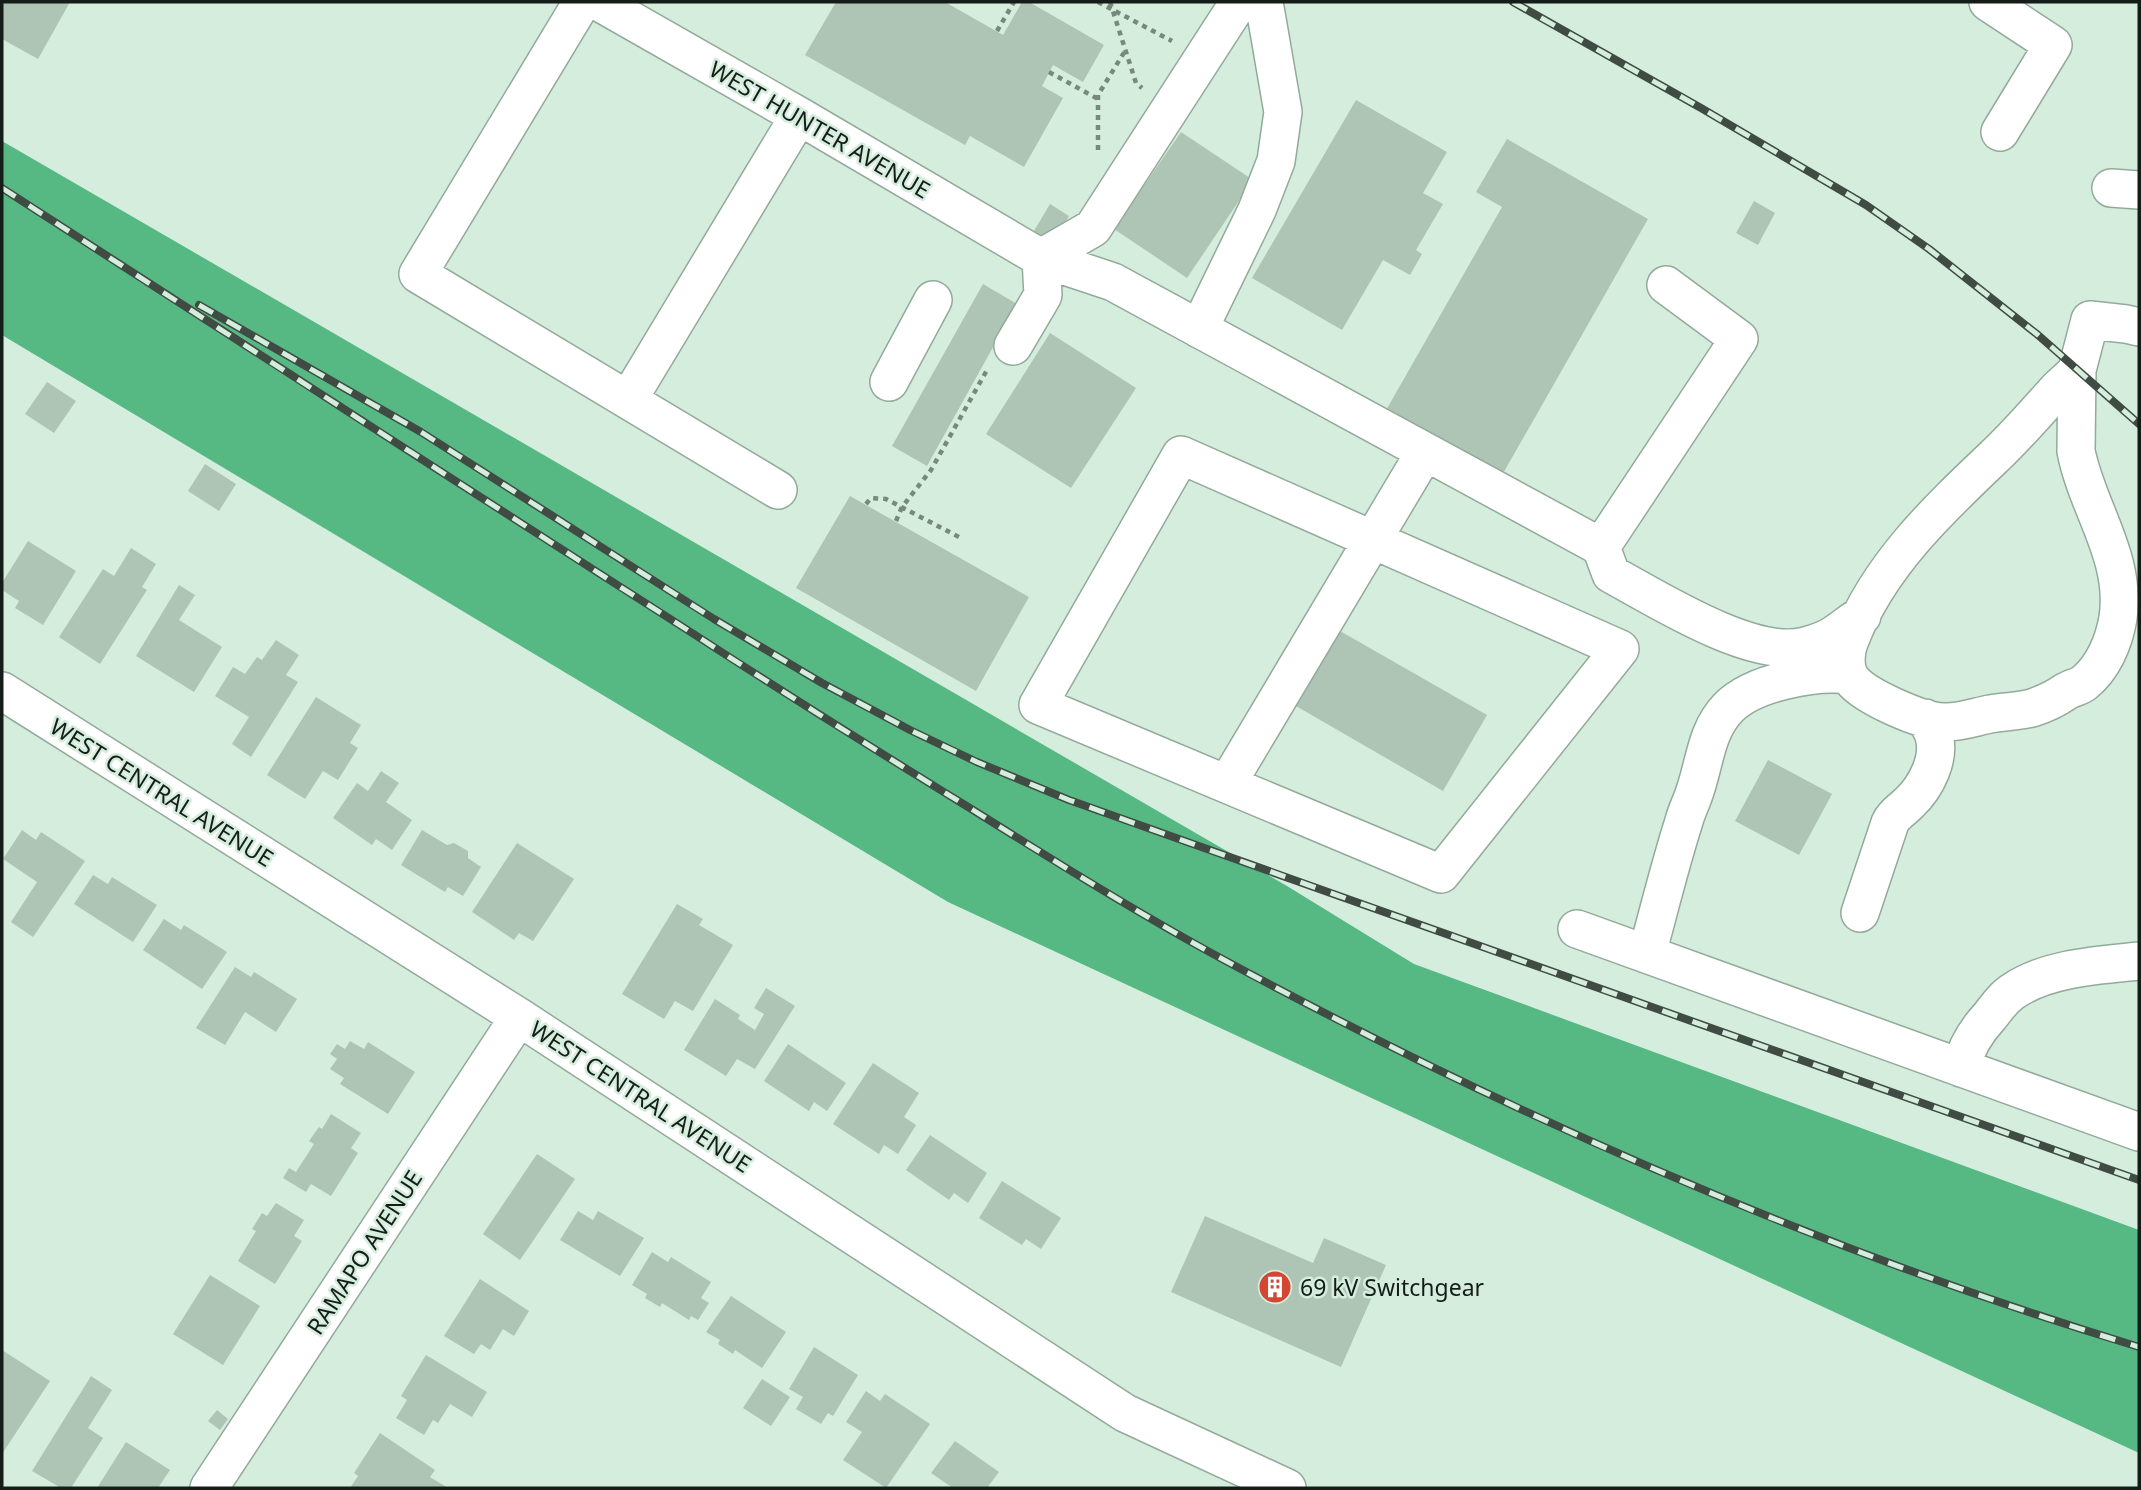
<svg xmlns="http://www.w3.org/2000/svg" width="2141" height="1490" viewBox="0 0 2141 1490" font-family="'Noto Sans',sans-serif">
  <rect width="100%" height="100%" fill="#d5eddd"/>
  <path fill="#56b983" d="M2,141L1287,886L1414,964L2139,1230V1453L948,902L2,335Z"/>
  <path fill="#aec5b6" d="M2,2H70L38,59L2,39Z
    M836,2H945L1003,35L1022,2H1029L1104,45L1083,82L1053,65L1042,86L1063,98L1024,167L970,136L965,145L805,55Z
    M1356,100L1447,152L1423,193L1443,204L1416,250L1422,254L1410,275L1383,260L1342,330L1252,278Z
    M1181,132L1253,180L1187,278L1114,229Z
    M1507,139L1648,219L1501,477L1385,412L1502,207L1476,192Z
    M1754,201L1775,213L1758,245L1736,233Z
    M1050,204L1069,216L1053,243L1034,231Z
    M983,284L1017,304L927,466L892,446Z
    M1050,333L1136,388L1071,488L986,434Z
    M47,382L76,401L54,433L25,414Z
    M205,464L236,484L219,511L188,491Z
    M850,496L1029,597L976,691L796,588Z
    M28,541L76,571L43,625L15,608L19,601L2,590V583Z
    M131,548L156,564L142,587L147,590L100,664L59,637L103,569L114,576Z
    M179,585L195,595L179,620L222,647L194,692L136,656Z
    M1340,631L1487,715L1443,791L1296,706Z
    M276,640L299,655L286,675L298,682L251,757L232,744L249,717L215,696L233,667L245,674L257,657L262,660Z
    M316,697L361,725L350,743L358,748L338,780L323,771L305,799L267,775Z
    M1768,760L1832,794L1799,855L1735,821Z
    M381,771L399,783L386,802L412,820L392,850L376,839L372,845L333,818L357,783L368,791Z
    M22,830L36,840L41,832L85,861L33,937L11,922L37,882L3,859Z
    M422,830L447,845L454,843L468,851V858L481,867L463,896L448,887L445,892L401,865Z
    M517,843L574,879L533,941L519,933L514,940L472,912Z
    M93,875L108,884L112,877L157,905L133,942L74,904Z
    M677,904L703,919L699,925L733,945L693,1011L675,1001L664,1019L622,994Z
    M164,919L181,930L184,925L227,952L202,989L143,950Z
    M235,967L251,977L254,972L297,999L276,1032L245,1012L225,1045L196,1028Z
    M766,988L795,1006L755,1069L737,1059L726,1076L684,1050L715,999L740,1015L738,1019L755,1030L764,1014L754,1008Z
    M350,1041L364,1049L368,1042L415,1072L388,1114L340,1084L344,1078L330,1069L337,1059L330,1054L337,1044L345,1049Z
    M788,1044L846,1083L827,1111L814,1102L809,1111L764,1081Z
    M873,1063L919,1093L904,1117L916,1125L898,1154L884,1145L879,1154L833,1124Z
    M331,1114L361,1133L351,1148L358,1153L331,1196L311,1184L306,1192L283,1178L289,1168L296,1172L314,1144L309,1141L319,1127L322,1129Z
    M930,1135L987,1173L968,1203L954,1193L949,1200L906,1170Z
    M537,1154L575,1179L520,1260L483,1234Z
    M1002,1181L1061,1218L1041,1249L1026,1239L1022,1245L979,1218Z
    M276,1203L304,1220L294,1236L302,1241L275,1284L238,1261L256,1231L252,1229L262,1213L267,1216Z
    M578,1211L593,1220L598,1211L644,1238L620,1276L560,1240Z
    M1205,1216L1313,1263L1324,1238L1386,1265L1341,1367L1171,1292Z
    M652,1252L668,1262L671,1257L711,1282L701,1298L709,1303L698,1320L691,1316L689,1320L662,1303L660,1307L645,1298L647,1294L632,1285Z
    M210,1275L260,1306L223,1365L173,1334Z
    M480,1279L529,1311L514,1336L503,1329L490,1350L481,1344L474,1354L444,1336Z
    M731,1296L786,1332L762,1368L735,1350L733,1354L718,1344L720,1340L706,1332Z
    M814,1347L858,1375L833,1416L828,1413L821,1424L796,1409L803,1397L789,1389Z
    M2,1350L50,1381L2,1454Z
    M426,1355L487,1392L472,1417L450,1404L438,1423L433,1420L424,1435L396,1418L407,1400L401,1396Z
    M91,1376L112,1390L88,1428L103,1438L71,1488H61L32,1471Z
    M762,1379L790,1397L771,1426L743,1408Z
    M866,1391L880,1401L885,1394L930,1424L886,1488L843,1460L862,1432L846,1422Z
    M217,1410L228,1419L220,1430L208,1421Z
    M380,1433L435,1470L430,1477L448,1488H350L358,1476L354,1473Z
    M955,1441L999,1472L987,1488H953L931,1473Z
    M126,1442L170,1470L158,1488H97Z"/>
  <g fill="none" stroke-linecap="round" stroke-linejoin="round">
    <defs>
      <path id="minor" d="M582,2L418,274L778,490
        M599,2L799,116L1041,258L1113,282L1601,547L1739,339L1666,285
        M1988,2L2053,45L2000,132
        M2111,188L2139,190
        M1041,258L1093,228L1239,2
        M1199,329L1257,210L1276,161L1283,112L1264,2
        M1013,346L1043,295L1041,258
        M2077,370C2071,378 2062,384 2055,392C2036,413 2017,435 1997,454C1940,508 1879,565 1850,640C1845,651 1844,670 1852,680C1866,697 1921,721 1943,722C1958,723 1975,717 1990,714C2004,712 2018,711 2032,708C2044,704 2055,699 2065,692C2071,688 2079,687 2084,683C2103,668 2114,642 2118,618C2127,557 2087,508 2076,451L2077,370L2090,320L2126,324L2139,327
        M889,382L933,300
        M628,400L799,116
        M1181,455L1620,649L1441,874L1038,705Z
        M1601,547L1611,574C1657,599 1753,660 1805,646C1817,643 1829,639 1839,631C1847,626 1853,619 1862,616
        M2,691L519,1017L1125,1413L1287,1488
        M1227,784L1425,452
        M1860,913L1890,823C1894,814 1902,810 1909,803C1926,787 1942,757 1933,733C1931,728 1928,723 1925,718
        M1577,929L2139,1132
        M1647,954C1659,910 1670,865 1684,821C1687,810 1692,801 1695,791C1705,762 1706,731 1728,708C1753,682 1815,671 1849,675
        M1961,1068C1966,1047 1976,1031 1990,1016C1997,1007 2003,998 2012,992C2046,968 2099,965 2139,961
        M209,1488L519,1017"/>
    </defs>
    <use href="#minor" stroke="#93aa9b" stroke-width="40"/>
    <path stroke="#77887d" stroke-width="4.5" stroke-dasharray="5 5" stroke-linecap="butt" d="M1098,2L1172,41
      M1110,2L1136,83L1142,88
      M997,31L1014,2
      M1049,72L1098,99
      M1098,150V95L1125,51
      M866,504L871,498L886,499L959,537
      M896,521L902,507L931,470L987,370"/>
    <use href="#minor" stroke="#fff" stroke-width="37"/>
    <defs>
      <path id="rail" d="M1513,2L1701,108L1866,205L1929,249L2038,335L2139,424
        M2,188C235,339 469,490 703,640C792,698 882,754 973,810C1056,862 1139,914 1226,961C1517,1118 1822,1251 2139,1347
        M199,305L421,432L714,619L822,683L910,730L977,762L1069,800L2139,1180"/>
    </defs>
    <use href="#rail" stroke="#3f4b43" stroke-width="8"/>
    <use href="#rail" stroke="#d5eddd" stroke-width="5" stroke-dasharray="16" stroke-linecap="butt"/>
  </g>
  <defs>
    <symbol id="building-disc" viewBox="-11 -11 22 22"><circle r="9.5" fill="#d34732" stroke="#d5eddd"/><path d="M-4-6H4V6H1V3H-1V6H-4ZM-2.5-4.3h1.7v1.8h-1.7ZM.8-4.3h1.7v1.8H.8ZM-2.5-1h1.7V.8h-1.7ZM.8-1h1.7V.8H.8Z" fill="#fff"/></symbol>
  </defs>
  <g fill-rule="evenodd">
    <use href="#building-disc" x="1256" y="1268" width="38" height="38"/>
  </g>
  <g text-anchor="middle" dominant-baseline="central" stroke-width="5" stroke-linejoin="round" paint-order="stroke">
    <g font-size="23" fill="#151d18" stroke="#d5eddd">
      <text transform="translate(820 129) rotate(30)">WEST HUNTER AVENUE</text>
      <text transform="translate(162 792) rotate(32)">WEST CENTRAL AVENUE</text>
      <text transform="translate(641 1096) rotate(33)">WEST CENTRAL AVENUE</text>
      <text transform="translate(364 1252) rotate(-57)">RAMAPO AVENUE</text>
    </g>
    <g font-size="23" fill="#151d18" stroke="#d5eddd" text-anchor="start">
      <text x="1300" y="1287">69 kV Switchgear</text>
    </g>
  </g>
  <rect width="2141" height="1490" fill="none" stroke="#151d18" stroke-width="7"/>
</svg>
